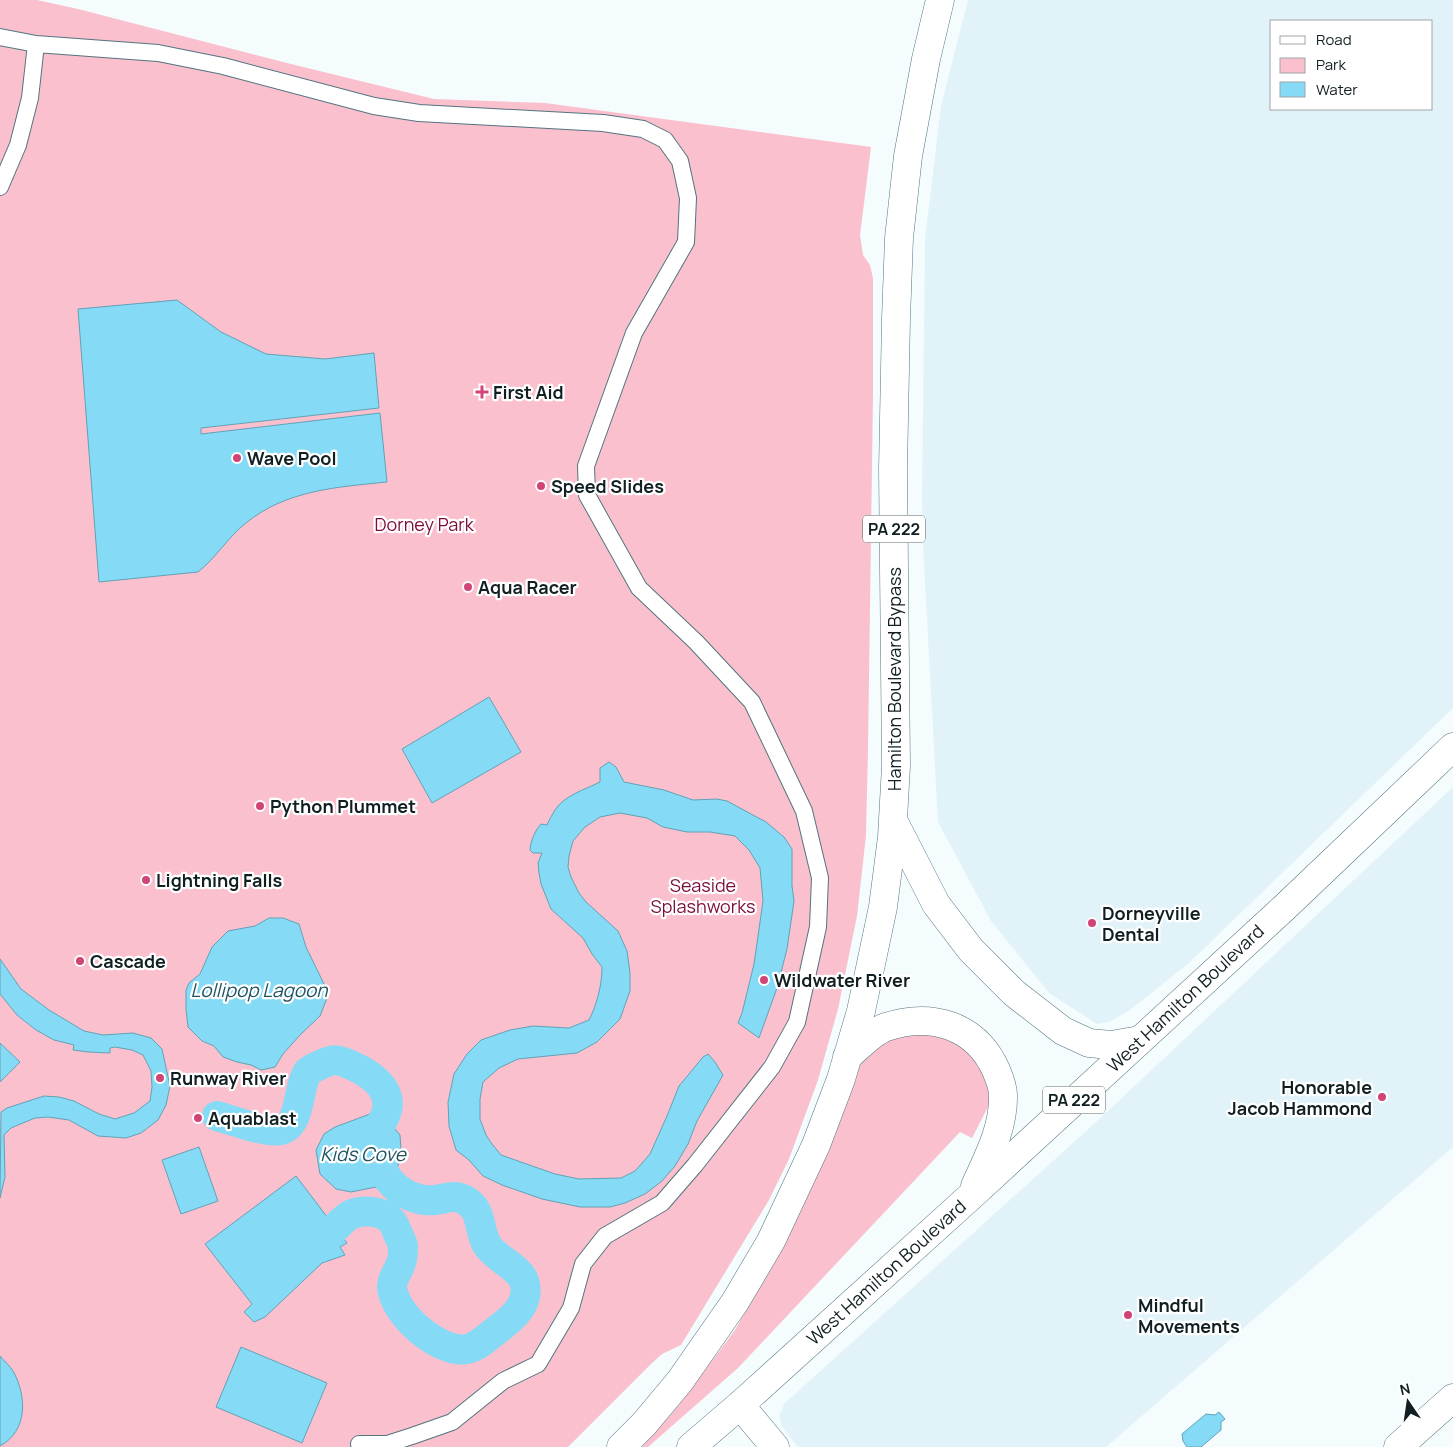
<svg xmlns="http://www.w3.org/2000/svg" width="1453" height="1447" viewBox="0 0 1453 1447" font-family="Manrope,sans-serif">
  <rect width="100%" height="100%" fill="#f5fcfe"/>
  <path fill="#e1f3f9" fill-rule="evenodd" d="M968,0H1453V708L1189,963L1130,1010L1109,1022L1097,1024L1049,993L991,921L938,822L923,546L922,497L925,239L941,106ZM1432,21V109H1272V21Z
    M1453,787V1147L1106,1447H798L789,1436L782,1426L779,1415L785,1403L1094,1124Z"/>
  <path fill="#fac0ce" d="M0,0H37L78,9L291,64L434,99L545,103L871,147L860,235L863,255L870,265L873,278V395L868,749L866,835L857,916L838,1009L818,1080L789,1159L769,1200L681,1345L662,1354L651,1364L568,1447H0Z
    M924,1031L954,1041L975,1056L987,1084L990,1103L972,1138L960,1132L738,1368L648,1447H642L679,1405L735,1330L789,1235L849,1080L867,1051L893,1035Z"/>
  <path fill="#85daf5" stroke="#62a2b6" d="M177,300L221,332L266,354L325,359L374,353L379,408L201,428V434L380,413L387,482C338,487 286,490 246,523C228,537 216,558 198,572L99,582L78,309Z
    M489,697L521,752L432,803L402,749Z
    M609,762L616,767L624,782L664,790L693,800L717,799L727,801L766,822L784,837L792,849V886L794,901L787,949L777,988L759,1038L738,1023L742,1013L754,964L763,901L760,868L749,850L735,836L710,832H687L663,827L647,818L620,813L600,817L585,827L573,841L569,856L568,867L571,877L579,893L586,902L618,931L627,951L630,973V991L620,1019L597,1042L577,1053L518,1059L499,1068L483,1082L480,1099V1119L486,1135L492,1144L501,1155L555,1174L579,1179L621,1178L635,1171L650,1154L667,1116L679,1086L703,1057L708,1054L715,1062L723,1075L697,1121L688,1144L675,1166L662,1181L645,1194L625,1203L610,1207H580L542,1199L502,1185L483,1176L469,1160L456,1150L449,1126L448,1102L454,1074L467,1054L481,1040L510,1030L533,1026L569,1028L589,1020C597,1004 602,985 602,967L592,954L583,938L551,909L541,884L539,873L538,863L542,853H533L530,850C530,843 535,830 541,824L547,825C549,820 552,815 555,810C565,795 584,790 600,782V768Z
    M269,918H283L299,924L306,947L325,986L327,998L320,1016L300,1035L283,1054L275,1067L261,1070L251,1065L237,1062L223,1057L214,1046L202,1041L188,1027L186,1009V990L189,983L200,974L212,947L228,931L255,926Z
    M0,959L21,989L49,1010L84,1031L103,1035L133,1033L151,1038L162,1049L170,1086L166,1105L158,1120L141,1133L126,1138L98,1136L69,1120L48,1117L35,1118L11,1128L4,1135L5,1177L0,1198L1,1112L7,1108L44,1096L59,1097L74,1101L99,1114L115,1119L134,1113L150,1101L152,1087L151,1071L143,1055L132,1050L115,1047L110,1048V1053L88,1052L73,1050L74,1045L54,1040L36,1030L17,1015L0,994Z
    M0,1043L20,1062L0,1082Z
    M370,1114L390,1123L400,1135L401,1151L398,1166L381,1186L351,1192L336,1189L320,1174L316,1150L324,1134L335,1127Z
    M199,1147L218,1201L181,1214L162,1160Z
    M296,1176L347,1243L340,1247L345,1255L322,1263L265,1317L254,1322L244,1312L252,1304L205,1244Z
    M241,1347L327,1383L302,1443L216,1407Z
    M0,1356C4,1361 10,1366 13,1371C27,1396 28,1431 0,1446Z
    M1219,1412L1225,1419L1221,1422V1430L1201,1447H1187L1183,1441L1182,1434L1206,1414L1215,1415Z"/>
  <g fill="none" stroke-linecap="round" stroke-linejoin="round">
    <path stroke="#85daf5" stroke-width="30" d="M217,1116C231,1120 269,1134 281,1130C301,1125 298,1087 307,1073C310,1068 317,1067 322,1064C334,1059 338,1059 351,1065C371,1074 396,1090 385,1116C380,1125 375,1134 375,1144C375,1157 382,1171 389,1180C400,1194 419,1202 435,1200C446,1199 454,1194 465,1200C483,1210 478,1229 487,1245C495,1258 519,1267 524,1281C532,1305 509,1321 493,1333C485,1339 477,1347 467,1349C440,1354 394,1315 392,1287C392,1278 398,1272 401,1263C403,1258 403,1251 403,1246C402,1242 400,1238 398,1234C396,1228 393,1220 386,1216C377,1211 362,1210 352,1214C343,1218 325,1239 317,1247"/>
    <defs>
      <path id="lane" d="M0,37L36,44L158,53L223,66L374,106L419,113L603,123L643,129L665,140L680,161L688,198L686,242L634,333L586,466L587,495L639,588L696,642L752,702L804,811L820,878L818,927L797,1022L772,1067L695,1165L662,1203L605,1236L583,1264L571,1308L538,1364L503,1381L452,1422L412,1436L387,1444H359
        M0,187L18,145L30,98L36,44"/>
      <path id="street" d="M740,1405L775,1447
        M1398,1447L1453,1398"/>
      <path id="primary" d="M893,820L936,904L971,950L1014,993L1063,1031L1089,1043L1111,1045L1140,1040
        M847,1057C859,1047 872,1032 886,1027C931,1012 976,1025 996,1070C999,1077 1003,1087 1003,1095C1004,1128 988,1157 975,1186
        M621,1447L644,1424L680,1381L735,1302L771,1241L816,1145L841,1079L861,1011L883,907L892,837L896,766L893,469L896,319L899,238L908,156L926,59L940,0
        M691,1447L740,1405L972,1195L1285,907L1453,747"/>
    </defs>
    <use href="#lane" stroke="#53747f" stroke-width="18"/>
    <use href="#street" stroke="#53747f" stroke-width="29"/>
    <use href="#primary" stroke="#53747f" stroke-width="29"/>
    <use href="#lane" stroke="#fff" stroke-width="16"/>
    <use href="#street" stroke="#fff" stroke-width="28"/>
    <use href="#primary" stroke="#fff" stroke-width="28"/>
  </g>
  <g fill="#d04476" stroke="#fff" stroke-width="2">
    <path d="M479.5 384.5h5v5h5v5h-5v5h-5v-5h-5v-5h5z"/>
    <circle cx="237" cy="458" r="5"/>
    <circle cx="541" cy="486" r="5"/>
    <circle cx="468" cy="587" r="5"/>
    <circle cx="260" cy="806" r="5"/>
    <circle cx="146" cy="880" r="5"/>
    <circle cx="1092" cy="923" r="5"/>
    <circle cx="80" cy="961" r="5"/>
    <circle cx="764" cy="980" r="5"/>
    <circle cx="160" cy="1078" r="5"/>
    <circle cx="1382" cy="1097" r="5"/>
    <circle cx="198" cy="1118" r="5"/>
    <circle cx="1128" cy="1315" r="5"/>
  </g>
  <g text-anchor="middle" dominant-baseline="central" stroke-width="4.5" stroke-linejoin="round" paint-order="stroke">
    <g fill="#fff" stroke="#586265" stroke-width="1">
      <rect x="863" y="515.5" width="62" height="27" rx="4"/>
      <rect x="1043" y="1086.5" width="62" height="27" rx="4"/>
    </g>
    <g font-size="16" font-weight="bold" fill="#111f23">
      <text x="894" y="529">PA 222</text>
      <text x="1074" y="1100">PA 222</text>
    </g>
    <g font-size="18" font-weight="bold" fill="#111f23" stroke="#fff" text-anchor="start">
      <text x="493" y="392">First Aid</text>
      <text x="247" y="458">Wave Pool</text>
      <text x="551" y="486">Speed Slides</text>
      <text x="478" y="587">Aqua Racer</text>
      <text x="270" y="806">Python Plummet</text>
      <text x="156" y="880">Lightning Falls</text>
      <text x="1102" y="913">Dorneyville<tspan x="1102" dy="21">Dental</tspan></text>
      <text x="90" y="961">Cascade</text>
      <text x="774" y="980">Wildwater River</text>
      <text x="170" y="1078">Runway River</text>
      <text x="1372" y="1087" text-anchor="end">Honorable<tspan x="1372" dy="21">Jacob Hammond</tspan></text>
      <text x="208" y="1118">Aquablast</text>
      <text x="1138" y="1305">Mindful<tspan x="1138" dy="21">Movements</tspan></text>
    </g>
    <g font-size="18" fill="#7a0d3c" stroke="#fff">
      <text x="424" y="524">Dorney Park</text>
      <text x="703" y="885">Seaside<tspan x="703" dy="21">Splashworks</tspan></text>
    </g>
    <g font-size="18" fill="#111f23" stroke="#fff">
      <text transform="translate(894 679) rotate(-90)">Hamilton Boulevard Bypass</text>
      <text transform="translate(1185 998) rotate(-43)">West Hamilton Boulevard</text>
      <text transform="translate(886 1272) rotate(-42)">West Hamilton Boulevard</text>
    </g>
    <g font-size="19" font-style="italic" fill="#215260" stroke="#fff">
      <text x="259" y="990">Lollipop Lagoon</text>
      <text x="363" y="1154">Kids Cove</text>
    </g>
  </g>
  <rect x="1270" y="20" width="162" height="90" fill="#ffffff" stroke="#a0a5a7"/>
  <rect x="1280" y="36" width="25" height="8" fill="#ffffff" stroke="#a0a5a7"/>
  <text x="1316" y="45" font-size="15" fill="#111f23">Road</text>
  <rect x="1280" y="58" width="25" height="15" fill="#fac0ce" stroke="#a0a5a7"/>
  <text x="1316" y="70" font-size="15" fill="#111f23">Park</text>
  <rect x="1280" y="82" width="25" height="15" fill="#85daf5" stroke="#a0a5a7"/>
  <text x="1316" y="95" font-size="15" fill="#111f23">Water</text>
  <g transform="translate(1408 1402) rotate(347)" stroke="#ffffff" stroke-width="4" paint-order="stroke">
  <path d="M0-4L9 19L0 12L-9 19Z" fill="#111f23"/>
  <text y="-8" font-size="14" font-weight="bold" text-anchor="middle" fill="#111f23">N</text>
  </g>
</svg>
